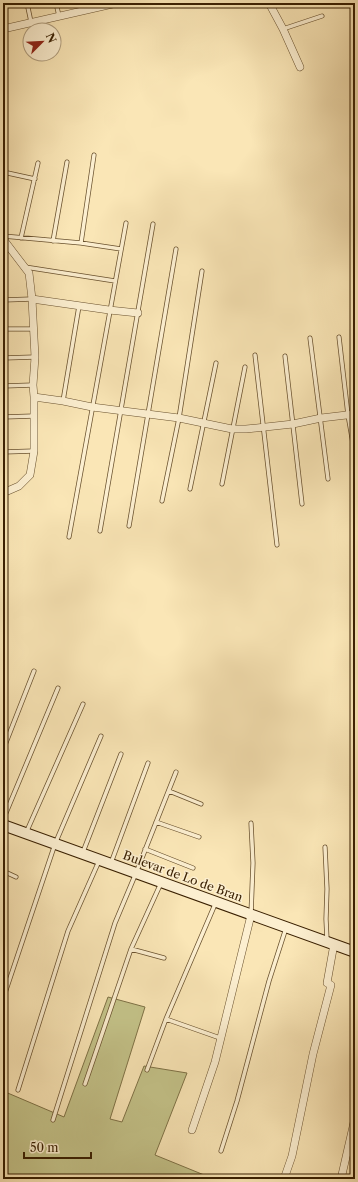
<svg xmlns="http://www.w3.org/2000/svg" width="358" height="1182" viewBox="0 0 358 1182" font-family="'Libre Caslon Text',serif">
  <rect width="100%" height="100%" fill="#fae6b6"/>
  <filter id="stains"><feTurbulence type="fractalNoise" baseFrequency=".005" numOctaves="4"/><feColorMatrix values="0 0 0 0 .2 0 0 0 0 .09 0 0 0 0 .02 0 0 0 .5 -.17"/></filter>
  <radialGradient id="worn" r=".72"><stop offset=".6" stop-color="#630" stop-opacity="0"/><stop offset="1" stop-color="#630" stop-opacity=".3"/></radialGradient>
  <path fill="#c4c389" stroke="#7e7145" d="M108,997L145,1007L110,1119L122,1122L144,1066L187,1073L155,1155L214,1179H3V1091L64,1117Z"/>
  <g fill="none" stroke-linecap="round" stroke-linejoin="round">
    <defs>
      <path id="lane" d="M27,3L31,22
        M56,3L59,16
        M283,29L322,16
        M3,172L35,179
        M3,236L81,243L121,249
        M21,238L38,163
        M53,241L67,162
        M81,243L94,155
        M25,267L115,281
        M3,300L32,299
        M3,329H34
        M339,337L348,415L355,455
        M310,338L328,479
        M255,355L277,545
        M285,356L302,504
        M3,358L35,357
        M3,386L33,385
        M63,401L79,306
        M3,417L34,416
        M3,452L34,451
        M222,484L245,367
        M190,489L216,363
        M162,501L179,418L202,271
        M129,526L176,249
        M100,531L153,224
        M69,537L126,223
        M3,750L34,671
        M169,791L201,804
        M3,820L58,688
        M156,822L199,837
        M251,823L253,863L251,914
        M26,833L83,704
        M325,847L327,889L326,919L327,940
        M145,849L193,868
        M83,852L121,754
        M111,863L148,763
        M3,871L16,877
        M131,949L164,958
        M3,999L55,844L101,736
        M166,1019L220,1038
        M147,1070L166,1019L216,902
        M85,1084L131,949L161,883
        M18,1090L68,931L99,861
        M53,1120L115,923L136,873L176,772
        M221,1151L237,1101L269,981L286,928"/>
      <path id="street" d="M269,3L283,29L300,67
        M3,29L117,3
        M3,239L29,273L32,299L35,357L33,385L34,397V451L30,475L19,486L3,493
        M32,299L109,310L138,313
        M34,397L63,401L92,407L179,418L232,429H246L293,424L321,418L355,414
        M192,1130L215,1062L251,915
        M284,1179L292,1156L313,1054L331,985L327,983L334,944
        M341,1179L355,1118"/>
      <path id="secondary" d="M3,825L355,952"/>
    </defs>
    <use href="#lane" stroke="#69512e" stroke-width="5"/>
    <use href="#street" stroke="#69512e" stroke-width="8"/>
    <use href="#secondary" stroke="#391f01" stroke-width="12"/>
    <use href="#lane" stroke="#fcefd0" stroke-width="3.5"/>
    <use href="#street" stroke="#fcefd0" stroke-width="7"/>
    <use href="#secondary" stroke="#fcefd0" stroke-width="10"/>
  </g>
  <g text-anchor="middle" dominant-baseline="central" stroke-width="3" stroke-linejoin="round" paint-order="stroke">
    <g font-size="12" fill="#391f01" stroke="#fcefd0">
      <text transform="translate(183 876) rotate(20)">Bulevar de Lo de Bran</text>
    </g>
  </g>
  <rect width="358" height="1182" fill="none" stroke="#fae6b6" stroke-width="16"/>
  <rect x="4" y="4" width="350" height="1174" fill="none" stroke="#391f01" stroke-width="2"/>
  <rect x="8" y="8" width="342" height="1166" fill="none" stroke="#391f01"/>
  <g transform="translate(42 42) rotate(66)"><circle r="19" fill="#fcefd0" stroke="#ae9c7d"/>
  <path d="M0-3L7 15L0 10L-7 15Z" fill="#8f2418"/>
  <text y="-6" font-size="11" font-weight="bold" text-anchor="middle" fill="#391f01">N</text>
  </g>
  <path d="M24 1152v6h67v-6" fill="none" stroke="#391f01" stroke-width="2"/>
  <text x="30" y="1152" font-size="12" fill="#391f01" stroke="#fcefd0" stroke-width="3" paint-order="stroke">50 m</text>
  <rect width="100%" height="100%" filter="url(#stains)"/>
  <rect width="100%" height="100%" fill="url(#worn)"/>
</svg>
